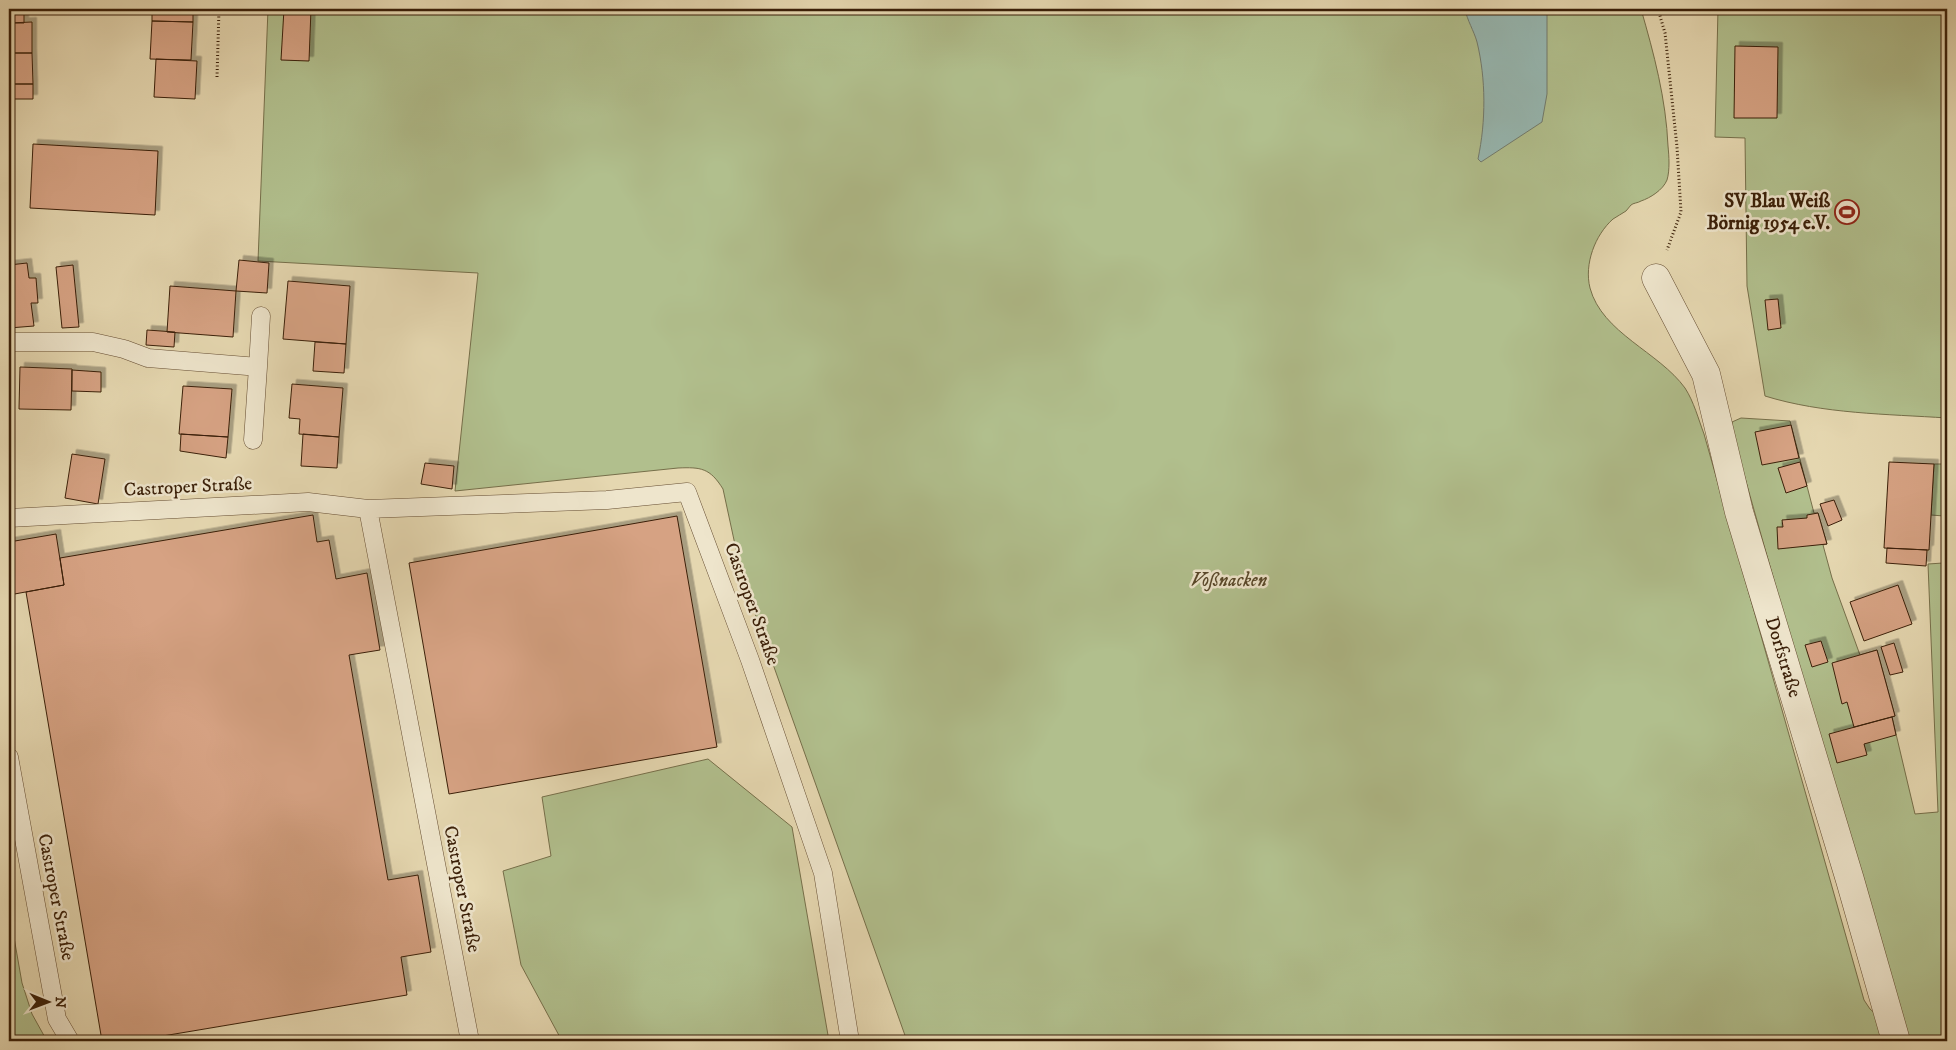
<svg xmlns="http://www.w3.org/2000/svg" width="1956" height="1050" viewBox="0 0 1956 1050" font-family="'IM FELL DW Pica',serif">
  <defs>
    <filter id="shadow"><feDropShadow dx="4.5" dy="-4.5" stdDeviation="0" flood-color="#0004"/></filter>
  </defs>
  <rect width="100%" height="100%" fill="#e5d7b0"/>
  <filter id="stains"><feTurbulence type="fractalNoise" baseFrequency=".004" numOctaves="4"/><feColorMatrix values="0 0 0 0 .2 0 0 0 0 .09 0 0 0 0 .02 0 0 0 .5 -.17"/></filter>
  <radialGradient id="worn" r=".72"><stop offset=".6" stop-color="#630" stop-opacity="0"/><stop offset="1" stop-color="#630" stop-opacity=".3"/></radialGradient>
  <path fill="#b1bf8d" stroke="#766f4a" d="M268,9H1641C1654,54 1666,99 1668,146C1669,156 1670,170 1667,180C1663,190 1650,198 1641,201C1638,203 1633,203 1631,205C1629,207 1628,209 1626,211C1622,214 1617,216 1613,219C1595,235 1584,264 1590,288C1602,333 1659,352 1685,388C1694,402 1698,418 1704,434L1864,1000L1870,1009L1877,1015L1885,1041H1207L1204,1037L1186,1041H907L742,577L723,489C710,468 701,467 678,468L455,491L478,273L258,261Z
    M1718,9H1947V418C1887,414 1823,414 1765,396L1747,286L1745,138L1715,137Z
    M1741,418L1790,421L1814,513H1818L1827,544L1823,545L1832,578L1860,655L1877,650L1895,716L1892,717L1915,814L1938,812L1928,564L1943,563L1944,516L1931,515L1934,464H1947V1041H1904L1734,439L1732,422Z
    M708,759L792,827L829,1041H562L521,965L503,871L551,856L542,797Z
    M9,909L22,983L32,1014L47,1041H14L9,1034Z"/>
  <path fill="#97b8b2" stroke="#727b6e" d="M1465,9H1547V94L1542,122L1481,162L1478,159C1486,121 1486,79 1477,42C1474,31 1467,20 1465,9Z"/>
  <path fill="#d6a283" stroke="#3a1f08" filter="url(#shadow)" d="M9,9H24V23H9Z
    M152,9H193V22L152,21Z
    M284,9H311L309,61L281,60Z
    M152,21L193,22L191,60L150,59Z
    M32,22V53H9V23Z
    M1735,46L1778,47L1777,118H1734Z
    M9,53H32L33,84H9Z
    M156,59L197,61L195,99L154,97Z
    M9,84H33V99H9Z
    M33,144L158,151L155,215L30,208Z
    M239,260L269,263L267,293L236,291Z
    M27,263L29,278H36L38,303H31L34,326L9,328V265Z
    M73,265L79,327L62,328L56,267Z
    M288,281L350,286L346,344L283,339Z
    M170,286L236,291L233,337L167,332Z
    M1778,299L1781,328L1768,330L1765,300Z
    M147,330L175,332L174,347L146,345Z
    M315,342L346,344L344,373L313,371Z
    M20,367L72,369L71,410L19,409Z
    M72,370L101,372V392L72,391Z
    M292,384L343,388L339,437L299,434L300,419L289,418Z
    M183,386L232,389L228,437L179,434Z
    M1791,425L1799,458L1762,465L1755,432Z
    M181,434L228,437L226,458L180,451Z
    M303,434L339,437L337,468L301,466Z
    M72,454L105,459L98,504L65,498Z
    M1800,462L1807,486L1786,493L1778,468Z
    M1889,462L1934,464L1929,550L1884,548Z
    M425,463L454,466L452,489L421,484Z
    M1834,500L1842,520L1828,526L1820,504Z
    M1818,513L1827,544L1778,549L1777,527H1783L1782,520L1807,518V515Z
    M313,515L317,542L329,540L336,579L367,573L380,650L349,655L388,880L418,875L431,952L401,957L407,995L133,1041H102L26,592L64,585L60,558Z
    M677,516L717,747L449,794L409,563Z
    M56,534L64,585L9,595V542Z
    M1887,548L1927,550L1926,566L1886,563Z
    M1898,585L1912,624L1864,641L1850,602Z
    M1821,641L1828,662L1812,667L1805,645Z
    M1894,643L1903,672L1890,675L1881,647Z
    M1877,650L1895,716L1854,727L1847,702L1842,704L1832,663Z
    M1892,717L1896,735L1864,744L1867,755L1837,763L1829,734Z"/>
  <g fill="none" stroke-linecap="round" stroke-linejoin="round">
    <defs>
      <path id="service" d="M9,342H93L124,349L148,358L258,367L253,440
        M258,367L261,316
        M368,509L470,1041
        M9,518L308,502L368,509L607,500L687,492L750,660L823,873L850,1041
        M9,757L57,1019L70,1041"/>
      <path id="minor" d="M1656,278L1706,374L1739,512L1850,880L1896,1041"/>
    </defs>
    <use href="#service" stroke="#654d32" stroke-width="19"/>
    <use href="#minor" stroke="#654d32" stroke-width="29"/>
    <path stroke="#3a1f08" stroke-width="3" stroke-dasharray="1 2.5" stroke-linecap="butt" d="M1658,9L1665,33L1677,147L1681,212L1667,250
      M217,77L219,9"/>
    <use href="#service" stroke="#eee5cc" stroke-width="18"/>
    <use href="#minor" stroke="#eee5cc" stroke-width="28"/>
  </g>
  <defs>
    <symbol id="stadium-ring" viewBox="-11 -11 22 22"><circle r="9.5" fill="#eee5cc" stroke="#8f2418" stroke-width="1.5"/><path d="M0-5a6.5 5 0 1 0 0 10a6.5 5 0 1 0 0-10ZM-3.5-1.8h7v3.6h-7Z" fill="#8f2418"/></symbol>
  </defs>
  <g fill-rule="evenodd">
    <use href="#stadium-ring" x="1833" y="198" width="28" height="28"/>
  </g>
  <g text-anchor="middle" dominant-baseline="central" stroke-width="5" stroke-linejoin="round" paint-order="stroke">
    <g font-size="19" font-weight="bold" fill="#3a1f08" stroke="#eee5cc" text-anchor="end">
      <text x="1830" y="201">SV Blau Weiß<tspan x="1830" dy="22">Börnig 1954 e.V.</tspan></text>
    </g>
    <g font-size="19" fill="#3a1f08" stroke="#eee5cc">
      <text transform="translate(188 487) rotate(-3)">Castroper Straße</text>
      <text transform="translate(752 604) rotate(70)">Castroper Straße</text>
      <text transform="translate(1783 657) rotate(73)">Dorfstraße</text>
      <text transform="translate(462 889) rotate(79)">Castroper Straße</text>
      <text transform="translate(56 897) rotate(79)">Castroper Straße</text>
    </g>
    <g font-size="19" font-style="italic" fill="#584729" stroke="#eee5cc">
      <text x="1229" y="580">Voßnacken</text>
    </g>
  </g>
  <rect width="1956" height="1050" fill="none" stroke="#e5d7b0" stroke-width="30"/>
  <rect x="10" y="10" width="1936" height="1030" fill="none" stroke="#3a1f08" stroke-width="2.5"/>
  <rect x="15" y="15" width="1926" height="1020" fill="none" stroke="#3a1f08"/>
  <g transform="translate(48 1002) rotate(91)" stroke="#eee5cc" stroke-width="4" paint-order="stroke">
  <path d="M0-4L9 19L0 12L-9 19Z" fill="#3a1f08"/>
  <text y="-8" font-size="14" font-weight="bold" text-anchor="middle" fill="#3a1f08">N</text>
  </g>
  <rect width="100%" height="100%" filter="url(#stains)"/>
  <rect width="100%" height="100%" fill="url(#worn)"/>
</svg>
